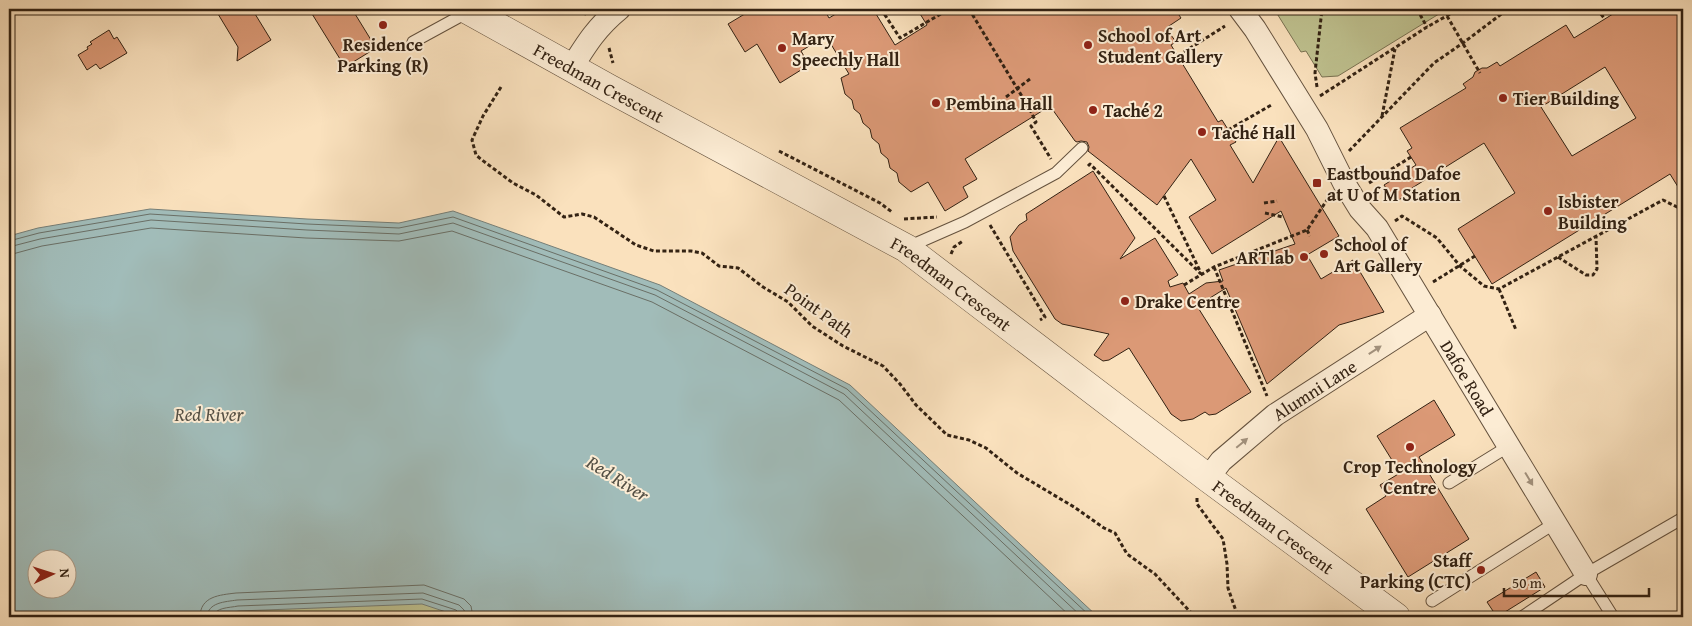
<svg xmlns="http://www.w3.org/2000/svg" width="1692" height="626" viewBox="0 0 1692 626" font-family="'Gentium Book Plus',serif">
  <rect width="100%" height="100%" fill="#fae1bd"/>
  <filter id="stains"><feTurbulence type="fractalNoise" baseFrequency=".004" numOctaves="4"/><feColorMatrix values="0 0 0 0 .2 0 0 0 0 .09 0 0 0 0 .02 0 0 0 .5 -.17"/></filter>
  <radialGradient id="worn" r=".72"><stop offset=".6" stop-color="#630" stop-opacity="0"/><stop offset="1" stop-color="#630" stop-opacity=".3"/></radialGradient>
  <path fill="#bfc290" stroke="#797252" d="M1270,9H1447L1338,76L1322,77L1306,51L1301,52L1276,12Z
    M390,587L507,617H112Z"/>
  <path fill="#a1bcb9" stroke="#757e77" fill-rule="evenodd" d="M150,209L307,219L399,223L453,211L660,285L850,385L1098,617H461L422,604L239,611L206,617H9V236L38,228ZM38,558H68V588H38Z"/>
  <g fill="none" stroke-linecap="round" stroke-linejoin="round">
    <path stroke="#6a6f66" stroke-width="1" d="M9,241L39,233L150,214L307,224L399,228L453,217L657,290L847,389L1091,617
      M9,247L40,239L151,220L307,230L399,234L453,223L655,295L844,394L1082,617
      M9,255L42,246L151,228L306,238L399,241L452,231L652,302L839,400L1071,617
      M200,617C200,596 220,595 236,593L424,585L464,599L471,606L473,617
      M207,617C208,602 225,602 237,600L423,593L459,605L464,610L466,617
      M213,617C215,607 229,608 238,606L422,599L456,610L459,613V617"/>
  </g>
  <path fill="#db9976" stroke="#332213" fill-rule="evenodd" d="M215,9H252L271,40L237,61L238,47Z
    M309,9H352L376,48L345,67Z
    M753,9H824L829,18L844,9H873L895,45L927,25L917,9H1175L1181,18L1166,28L1176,42L1171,45L1218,122L1222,120L1236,142L1230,145L1253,183L1279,137L1339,236L1307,255L1321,279L1353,260L1384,312L1339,325L1267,384L1226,288L1197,306L1251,392L1216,414L1209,415L1205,412L1193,419L1181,421L1171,414L1129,348L1109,360L1103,361L1094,355L1109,334L1062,324L1055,319L1013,251L1010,237L1019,225L1027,220L1026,214L1093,171L1135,238L1120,259L1155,238L1178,275L1168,281L1170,287L1183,283L1189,294L1206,283L1223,281L1219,270L1295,244L1281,211L1212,254L1189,217L1216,200L1191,159L1157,205L1088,151L1089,147L1087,142L1081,141L1077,142L1075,141L1050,106L965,159L977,179L963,187L968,197L945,211L928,182L911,192L899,182L897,173L890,168L888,159L881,153L879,144L872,138L870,129L863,123L860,114L854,109L852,100L845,94L841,78L849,74L826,36L801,51L809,65L780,83L757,44L745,52L728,24Z
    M1621,9H1683V195L1670,174L1492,284L1458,229L1515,193L1484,143L1412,188L1414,191L1395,202L1384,185L1416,165L1407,151L1412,148L1400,128L1466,88L1463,84L1473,77L1475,72L1482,68H1487L1497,62L1500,66L1566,25L1574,38ZM1605,67L1636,118L1572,156L1541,107Z
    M109,30L114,39L117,37L127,53L100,69L96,64L87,70L78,55L88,49L87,47L92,44L90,42Z
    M1434,400L1455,435L1419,457L1469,539L1408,577L1366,509L1386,496L1380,485L1400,473L1377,436Z
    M1536,572L1545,587L1497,617L1487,602Z"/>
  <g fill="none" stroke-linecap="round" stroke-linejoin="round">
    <defs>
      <path id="service" d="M413,42L468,12
        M908,247L965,222L1056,173L1082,148
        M1449,483L1509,446
        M1586,574L1613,617
        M1432,601L1555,523
        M1522,617L1586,574L1683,518"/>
      <g id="minor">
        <path id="s1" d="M1240,9L1255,29L1317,129L1344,183L1360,209L1377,228L1586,574"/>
        <path d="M572,67C587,43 597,27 619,9"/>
        <path id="s2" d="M1208,478L1221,461L1275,415L1430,315"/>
      </g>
      <g id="tertiary">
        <path id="s3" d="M466,9L610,89L906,248L1208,478L1396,617"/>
      </g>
    </defs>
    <use href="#service" stroke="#65523e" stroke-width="13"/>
    <use href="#minor" stroke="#65523e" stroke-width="24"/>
    <use href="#tertiary" stroke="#65523e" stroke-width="29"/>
    <path stroke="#332213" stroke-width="3" stroke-dasharray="4 2.5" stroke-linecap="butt" d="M570,9L586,14
      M881,9L900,38L949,9
      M969,9L1029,108L1036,122L1031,126L1051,159
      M1417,9L1427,27
      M1597,9L1604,18
      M1447,16L1480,73
      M609,48L613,63
      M1184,52L1225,26
      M501,87L483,116L472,140L476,155L482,160L513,183L536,195L564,217L582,214L594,217L636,245L654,251H691L702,253L719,266L738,268L763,287L788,302L812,326L843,346L883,366L900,384L916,405L947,435L969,440L986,448L1017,473L1074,507L1104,528L1115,533L1127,554L1155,574L1195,617
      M1317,87L1315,73L1322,9
      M1320,96L1427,27L1459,9
      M1382,116L1395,49
      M1228,130L1273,104
      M779,151L880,203L892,212
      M1349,151L1434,63L1463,43L1508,9
      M1088,166L1090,164L1201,274
      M1369,183L1411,157
      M1164,196L1200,271
      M1264,203L1277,201
      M1265,213L1283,217
      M904,219L937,217
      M1395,221L1402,216L1437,238L1460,266L1484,286L1499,289L1663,200L1683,210
      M990,225L1045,317L1040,320
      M1307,230L1310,236
      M951,254L954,247L963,241
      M1558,257L1586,275H1593L1597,269L1596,237
      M1214,267L1267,396
      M1433,282L1475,256
      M1184,285L1214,267L1307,230L1329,197
      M1499,289L1516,330
      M1197,498V504L1223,539L1227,564L1228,588L1238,617"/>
    <use href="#service" stroke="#fcecd4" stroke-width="11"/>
    <use href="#minor" stroke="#fcecd4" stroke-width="22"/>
    <use href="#tertiary" stroke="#fcecd4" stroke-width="28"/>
    <path stroke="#332213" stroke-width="3" stroke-dasharray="4 2.5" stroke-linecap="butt" d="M1006,97L1030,79"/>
  </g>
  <defs><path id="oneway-solid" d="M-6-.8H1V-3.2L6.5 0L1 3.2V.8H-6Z" transform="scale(1.25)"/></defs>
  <g fill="#a2917d">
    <use href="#oneway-solid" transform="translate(1375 350) rotate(-33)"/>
    <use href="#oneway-solid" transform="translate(1242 443) rotate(-40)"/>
    <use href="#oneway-solid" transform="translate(1529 479) rotate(59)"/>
  </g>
  <g fill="#8f2418" stroke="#fcecd4" stroke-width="2">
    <circle cx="383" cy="25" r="5"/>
    <circle cx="1088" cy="45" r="5"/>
    <circle cx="782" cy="48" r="5"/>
    <circle cx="1503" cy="98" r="5"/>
    <circle cx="936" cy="103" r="5"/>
    <circle cx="1093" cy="110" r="5"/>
    <circle cx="1202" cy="132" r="5"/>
    <rect x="1312" y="178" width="10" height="10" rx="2.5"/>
    <circle cx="1548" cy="211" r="5"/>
    <circle cx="1324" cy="254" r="5"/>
    <circle cx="1304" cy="257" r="5"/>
    <circle cx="1125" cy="301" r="5"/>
    <circle cx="1410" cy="447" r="5"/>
    <circle cx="1481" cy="570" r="5"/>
  </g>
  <g text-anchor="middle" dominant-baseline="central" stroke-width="4" stroke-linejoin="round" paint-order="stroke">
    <g font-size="18" font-weight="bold" fill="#332213" stroke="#fcecd4" text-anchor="start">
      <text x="1098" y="35">School of Art<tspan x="1098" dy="21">Student Gallery</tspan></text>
      <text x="792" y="38">Mary<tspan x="792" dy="21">Speechly Hall</tspan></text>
      <text x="383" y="44" text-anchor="middle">Residence<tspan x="383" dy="21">Parking (R)</tspan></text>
      <text x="1513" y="98">Tier Building</text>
      <text x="946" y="103">Pembina Hall</text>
      <text x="1103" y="110">Taché 2</text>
      <text x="1212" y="132">Taché Hall</text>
      <text x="1327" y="173">Eastbound Dafoe<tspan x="1327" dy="21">at U of M Station</tspan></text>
      <text x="1558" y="201">Isbister<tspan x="1558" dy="21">Building</tspan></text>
      <text x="1334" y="244">School of<tspan x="1334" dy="21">Art Gallery</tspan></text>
      <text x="1294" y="257" text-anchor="end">ARTlab</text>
      <text x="1135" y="301">Drake Centre</text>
      <text x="1410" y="466" text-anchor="middle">Crop Technology<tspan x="1410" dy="21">Centre</tspan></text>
      <text x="1471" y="560" text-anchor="end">Staff<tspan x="1471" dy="21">Parking (CTC)</tspan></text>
    </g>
    <g font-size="18" fill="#332213" stroke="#fcecd4">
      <text stroke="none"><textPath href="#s3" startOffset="152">Freedman Crescent</textPath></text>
      <text stroke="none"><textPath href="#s3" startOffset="558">Freedman Crescent</textPath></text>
      <text transform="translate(819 310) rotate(36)">Point Path</text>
      <text stroke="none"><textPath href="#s1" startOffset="434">Dafoe Road</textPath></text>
      <text stroke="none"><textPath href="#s2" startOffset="139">Alumni Lane</textPath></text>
      <text stroke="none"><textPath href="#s3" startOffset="962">Freedman Crescent</textPath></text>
    </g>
    <g font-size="19" font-style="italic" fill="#545045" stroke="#fcecd4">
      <text x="209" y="414">Red River</text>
      <text transform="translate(618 478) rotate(32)">Red River</text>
    </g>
  </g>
  <rect width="1692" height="626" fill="none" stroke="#fae1bd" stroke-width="30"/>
  <rect x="10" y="10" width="1672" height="606" fill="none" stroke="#332213" stroke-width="2.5"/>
  <rect x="15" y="15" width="1662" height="596" fill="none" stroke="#332213"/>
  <g transform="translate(52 574) rotate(86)"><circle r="24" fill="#fcecd4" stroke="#ac9b87"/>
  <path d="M0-4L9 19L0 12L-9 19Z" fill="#8f2418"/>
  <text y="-8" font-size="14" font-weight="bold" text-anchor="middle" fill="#332213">N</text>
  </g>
  <path d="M1504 588v8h145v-8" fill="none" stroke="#332213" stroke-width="2.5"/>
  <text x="1512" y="588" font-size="15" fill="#332213" stroke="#fcecd4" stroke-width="4" paint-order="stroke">50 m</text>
  <rect width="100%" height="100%" filter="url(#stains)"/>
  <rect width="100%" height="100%" fill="url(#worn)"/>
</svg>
